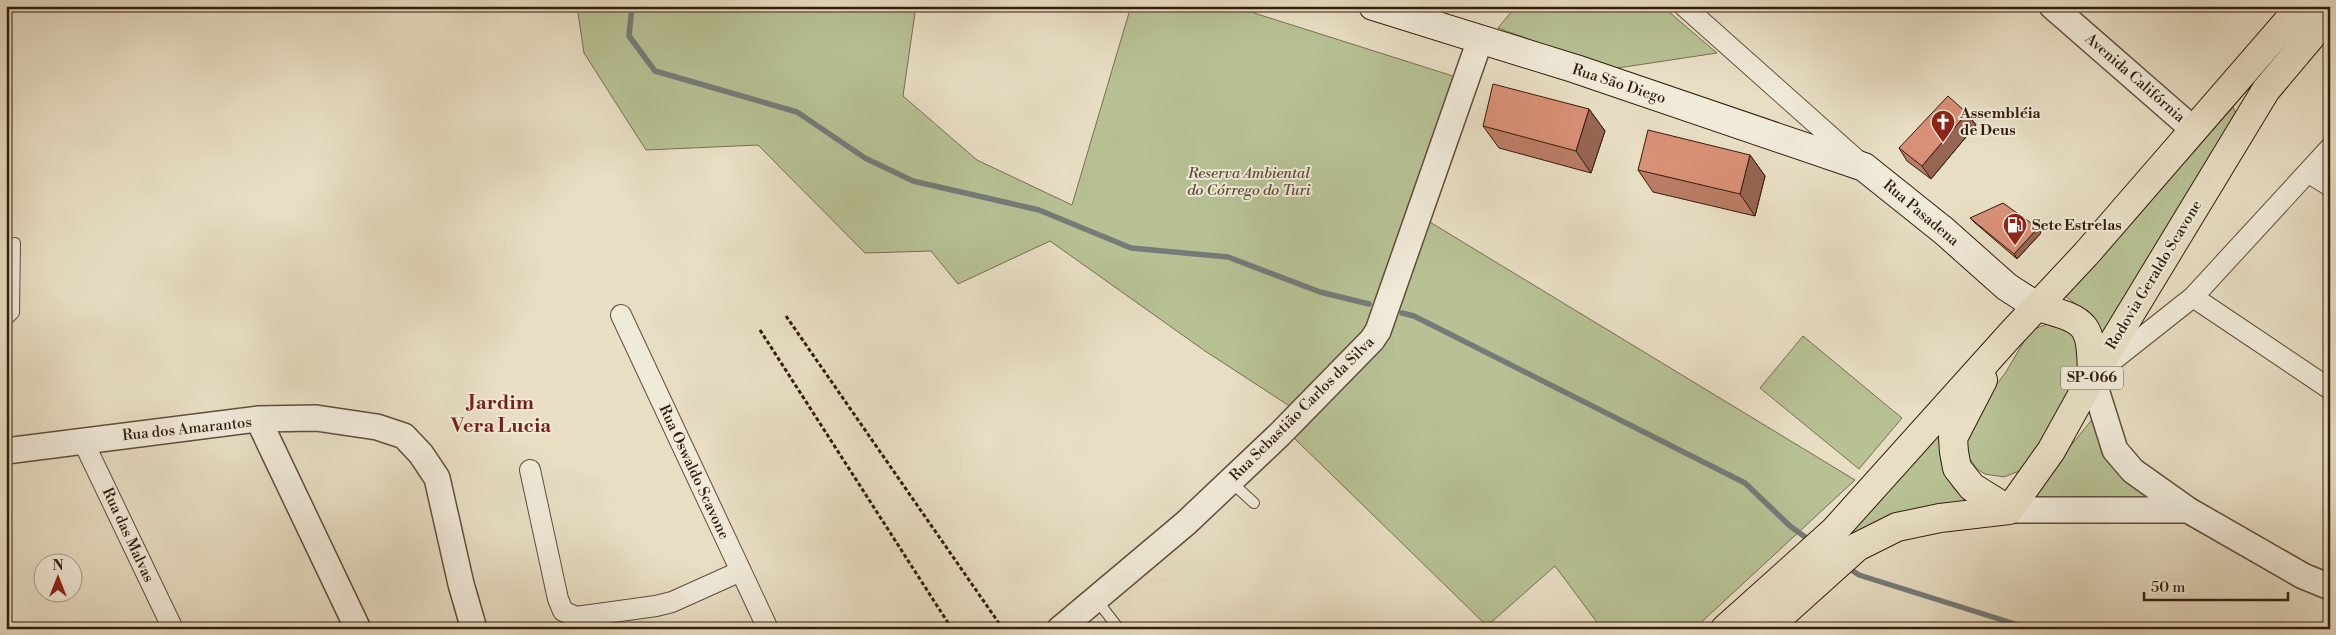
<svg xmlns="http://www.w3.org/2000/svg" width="2336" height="635" viewBox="0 0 2336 635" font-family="'Libre Bodoni',serif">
  <rect width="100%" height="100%" fill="#e8dec4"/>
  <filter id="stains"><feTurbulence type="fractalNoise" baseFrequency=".004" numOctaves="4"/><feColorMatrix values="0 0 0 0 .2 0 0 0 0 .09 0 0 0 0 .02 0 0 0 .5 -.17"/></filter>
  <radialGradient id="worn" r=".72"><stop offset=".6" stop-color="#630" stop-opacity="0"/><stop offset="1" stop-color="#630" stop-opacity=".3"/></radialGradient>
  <path fill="#b7c194" stroke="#766f50" d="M577,6H916L903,96L977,160L1072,205L1131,6H1232L1456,77L1410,210L1855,480L1694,629H1602L1555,566L1487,626L1293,437L1291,407L1205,351L1050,241L958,284L931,251L865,253L758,145L646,150L584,53Z
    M1516,6H1662L1717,53L1611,69L1498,28Z
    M2233,107L2236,113L2103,336L2085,311L2065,296Z
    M2047,324H2056L2072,331L2084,361L2065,402L2022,470L2004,477L1985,474L1977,469L1967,455L1964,446L1973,416L2006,372L2030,331Z
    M1803,336L1902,418L1859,469L1760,388Z
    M2094,417L2158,501L2028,499Z
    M1941,431C1936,460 1945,483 1967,502L1825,557Z"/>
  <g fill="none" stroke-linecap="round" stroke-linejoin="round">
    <path stroke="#747b78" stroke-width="5.5" d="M632,6L629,36L655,71L797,112L865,158L913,181L1039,210L1131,248L1228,257L1320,292L1369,304
      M1402,313L1414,316L1745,483L1790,526L1808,539
      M1850,569L1859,575L2031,629"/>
    <defs>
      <path id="service" d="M6,321L14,313L15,243
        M1230,481L1254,503
        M1096,599L1119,629"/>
      <path id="minor" d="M1684,6L1858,161
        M2309,173L2330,186
        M2193,297L2330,389
        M621,315L768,629
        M2102,369L2193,297L2330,148
        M83,441L173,629
        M530,470L558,599L563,611L576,617L656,606L672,602L741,571"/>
      <path id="tertiary" d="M2052,6L2194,130
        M2092,377L2115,450L2133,471L2188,510L2303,576L2330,587
        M258,419L316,418L377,427L404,436L421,454L437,478L461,584L474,629
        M6,451L258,419L358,629
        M2009,510H2188
        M1060,629L1186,523L1279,435L1372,340L1378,331L1480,40"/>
      <path id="secondary" d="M1373,6L1576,69L1864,167L1944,231L2007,287L2038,307"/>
      <path id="primary" d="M2038,307C2089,321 2091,324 2092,377
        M1983,380L1953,438L1954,452L1957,468L1972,487L2009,510
        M1725,629L1834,531L2011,334L2086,254L2301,6
        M1766,629L1857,547L1897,527L1940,518L2009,510L2051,451L2092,377L2266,90L2330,14"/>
    </defs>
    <use href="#service" stroke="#614d3b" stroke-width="12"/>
    <use href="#minor" stroke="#614d3b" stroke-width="22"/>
    <use href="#tertiary" stroke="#614d3b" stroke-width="28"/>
    <use href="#secondary" stroke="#341d0d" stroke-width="30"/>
    <use href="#primary" stroke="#341d0d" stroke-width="30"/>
    <path stroke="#341d0d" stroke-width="3" stroke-dasharray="4 2.5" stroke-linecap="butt" d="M786,316L1003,629
      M760,330L952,629"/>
    <use href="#service" stroke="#f0ead9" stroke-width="10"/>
    <use href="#minor" stroke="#f0ead9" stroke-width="20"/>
    <use href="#tertiary" stroke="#f0ead9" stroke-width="25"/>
    <use href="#secondary" stroke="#f0ead9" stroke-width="28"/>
    <use href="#primary" stroke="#e8dec4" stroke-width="28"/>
  </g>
  <path fill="#ba7c65" stroke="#341d0d" d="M1589,109L1605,131L1591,173L1499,148L1483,126Z
    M1967,113L1976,125L1931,179L1907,161L1899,148Z
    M1750,155L1765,176L1755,216L1653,192L1638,170Z
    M1970,218L2041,233L2017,259L1974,222Z"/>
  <path fill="#976553" stroke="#341d0d" d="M1589,109L1605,131L1591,173L1576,151Z
    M1967,113L1976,125L1931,179L1922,166Z
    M1750,155L1765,176L1755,216L1740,194Z
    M2038,228L2041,233L2017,259L2014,254Z"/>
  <path fill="#d89076" stroke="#341d0d" d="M1493,84L1589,109L1576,151L1483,126Z
    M1948,96L1967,113L1922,166L1899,148Z
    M1648,130L1750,155L1740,194L1638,170Z
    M2003,203L2038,228L2014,254L1970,218Z"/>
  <defs>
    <symbol id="church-pin" viewBox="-11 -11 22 30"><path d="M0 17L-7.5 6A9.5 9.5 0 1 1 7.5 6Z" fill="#8f2418" stroke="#f0ead9"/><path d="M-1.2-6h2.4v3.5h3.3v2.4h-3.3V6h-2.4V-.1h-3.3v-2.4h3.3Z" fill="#fff"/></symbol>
    <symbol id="fuel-pin" viewBox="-11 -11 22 30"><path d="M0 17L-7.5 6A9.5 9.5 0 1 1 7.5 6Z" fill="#8f2418" stroke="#f0ead9"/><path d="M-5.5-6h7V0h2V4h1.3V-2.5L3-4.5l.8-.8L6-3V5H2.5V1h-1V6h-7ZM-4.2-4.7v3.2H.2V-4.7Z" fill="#fff"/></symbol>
  </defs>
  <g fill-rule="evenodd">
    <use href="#church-pin" x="1929" y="108" width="28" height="38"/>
    <use href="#fuel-pin" x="2001" y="211" width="28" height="38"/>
  </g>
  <g text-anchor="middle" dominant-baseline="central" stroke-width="4" stroke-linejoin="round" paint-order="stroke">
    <rect fill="#f0ead9" stroke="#6c5a4a" stroke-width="1" x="2061" y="366.5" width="62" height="23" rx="4"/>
    <g font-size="14" font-weight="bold" fill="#341d0d">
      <text x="2092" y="378">SP-066</text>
    </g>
    <g font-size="15" fill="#341d0d" stroke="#f0ead9">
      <text transform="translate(2135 78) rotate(41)">Avenida Califórnia</text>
      <text transform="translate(1619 84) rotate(18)">Rua São Diego</text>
      <text transform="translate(1921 213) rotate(40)">Rua Pasadena</text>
      <text transform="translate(2154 275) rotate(-59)">Rodovia Geraldo Scavone</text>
      <text transform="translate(1302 409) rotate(-45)">Rua Sebastião Carlos da Silva</text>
      <text transform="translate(187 429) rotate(-6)">Rua dos Amarantos</text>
      <text transform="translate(694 472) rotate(65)">Rua Oswaldo Scavone</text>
      <text transform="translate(128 535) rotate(65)">Rua das Malvas</text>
    </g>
    <g font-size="15" font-weight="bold" fill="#341d0d" stroke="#f0ead9" text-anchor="start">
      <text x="1960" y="113">Assembléia<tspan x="1960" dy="17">de Deus</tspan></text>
      <text x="2032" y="225">Sete Estrelas</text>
    </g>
    <g font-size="15" font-style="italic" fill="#5b4e36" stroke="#f0ead9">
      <text x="1249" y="173">Reserva Ambiental<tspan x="1249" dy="17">do Córrego do Turi</tspan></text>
    </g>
    <g font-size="20" font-weight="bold" fill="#7a1f14" stroke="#f0ead9">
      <text x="501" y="403">Jardim<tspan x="501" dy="23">Vera Lucia</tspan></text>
    </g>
  </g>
  <rect width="2336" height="635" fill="none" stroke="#e8dec4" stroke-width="25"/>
  <rect x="8" y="8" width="2321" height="620" fill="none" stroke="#341d0d" stroke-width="2.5"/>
  <rect x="12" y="12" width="2311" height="610" fill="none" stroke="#341d0d"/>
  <g transform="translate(58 578)"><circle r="24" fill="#f0ead9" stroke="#a59887"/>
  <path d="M0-4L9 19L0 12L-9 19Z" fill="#8f2418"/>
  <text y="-8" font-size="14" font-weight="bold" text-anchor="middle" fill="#341d0d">N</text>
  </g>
  <path d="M2144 592v8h144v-8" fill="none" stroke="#341d0d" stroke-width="2.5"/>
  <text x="2151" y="592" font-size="15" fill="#341d0d" stroke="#f0ead9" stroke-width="4" paint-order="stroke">50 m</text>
  <rect width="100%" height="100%" filter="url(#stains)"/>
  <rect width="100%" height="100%" fill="url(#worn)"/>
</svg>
